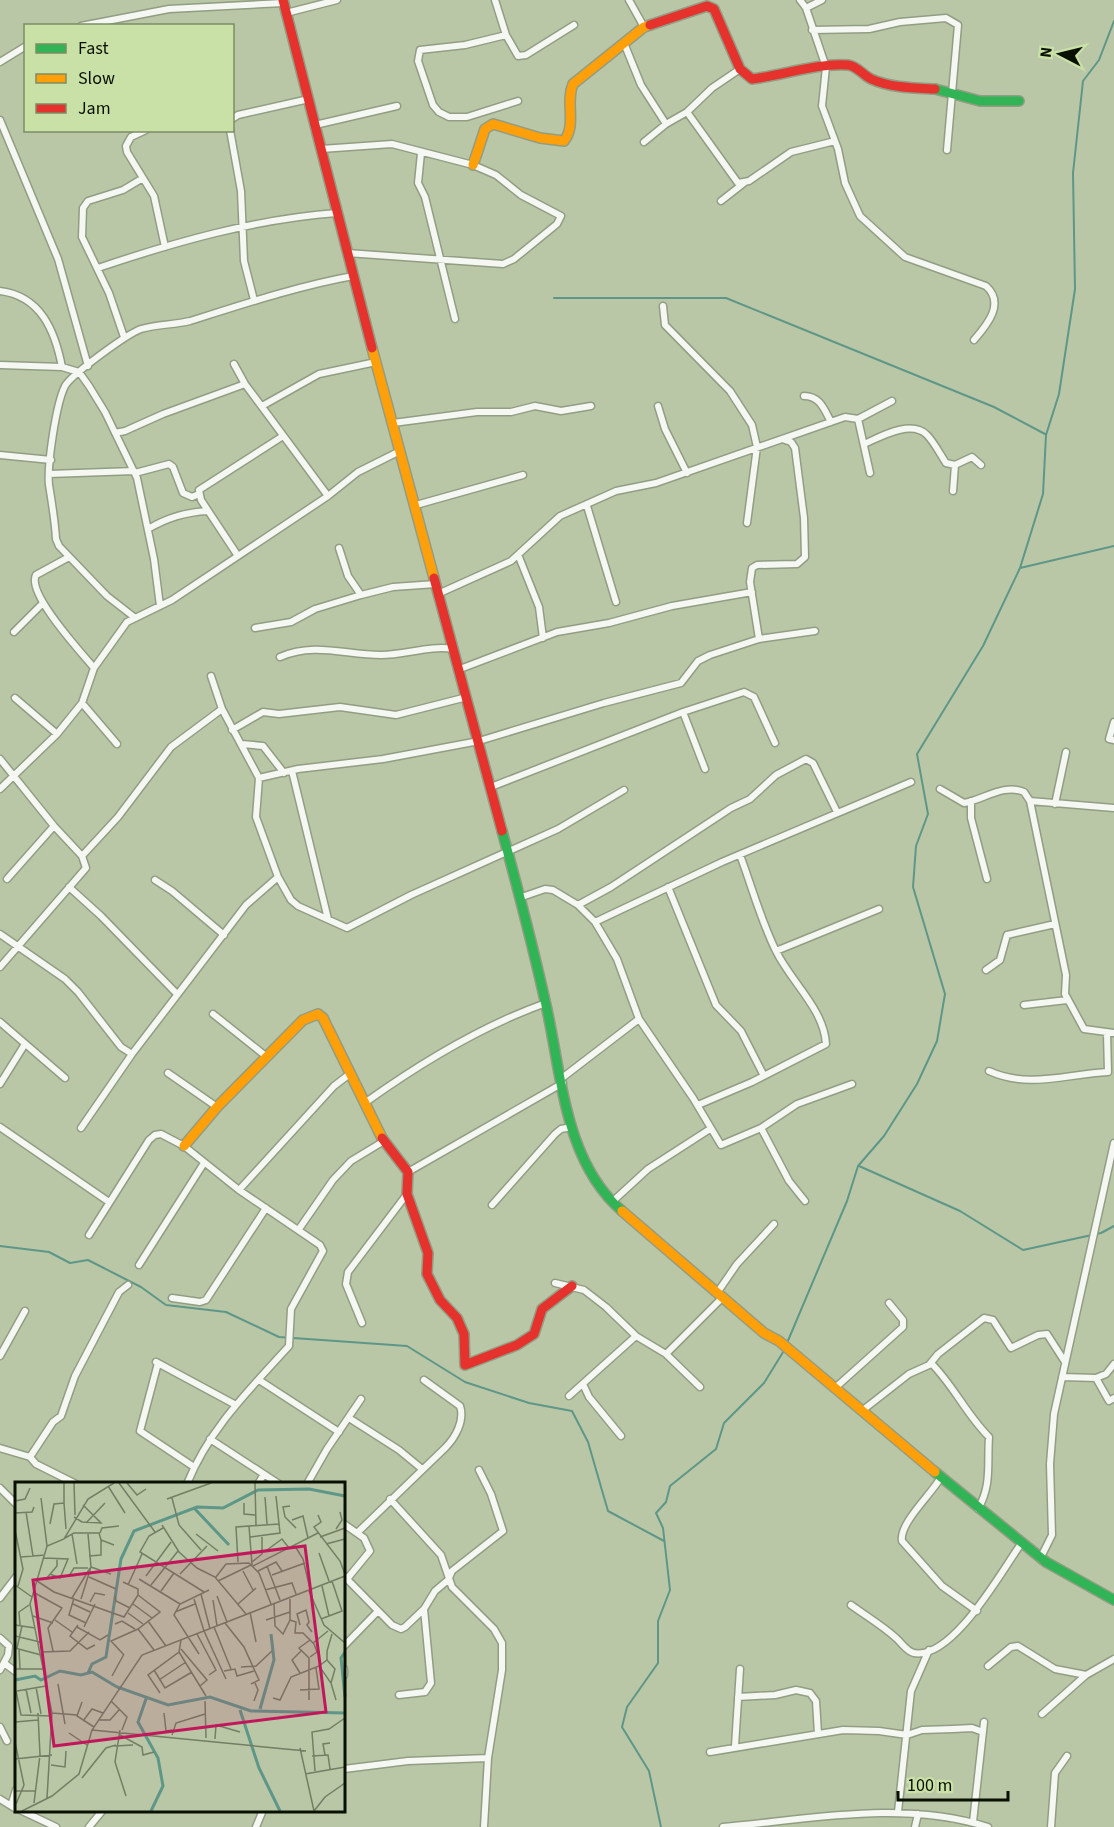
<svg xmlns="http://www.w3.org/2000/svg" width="1114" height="1827" viewBox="0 0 1114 1827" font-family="'Source Sans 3',sans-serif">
  <rect width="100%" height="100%" fill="#b9c7a6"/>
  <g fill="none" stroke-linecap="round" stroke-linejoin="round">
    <path stroke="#5e9788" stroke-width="2" d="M554,298H726L994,407L1045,434
      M1020,568L1114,546
      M859,1166L960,1211L1023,1250L1101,1233L1114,1226
      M0,1246L49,1252L70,1263L88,1260L141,1287L166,1305L226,1312L279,1337L407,1346L465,1382L529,1403L572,1411L588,1442L608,1511L664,1541
      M787,1343L847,1201L858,1166L884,1136L917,1084L937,1041L945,994L913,887L916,846L928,814L917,754L983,646L1020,568L1043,494L1046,435L1059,394L1075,289L1073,173L1083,81L1099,60L1114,21
      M661,1827L649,1771L622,1727L627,1707L658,1663V1621L670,1590L663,1528L656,1513L666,1502L670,1486L716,1449L724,1423L764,1383L785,1349"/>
    <defs>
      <path id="street" d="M495,0L506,35L518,56L526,55L574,25
        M629,0L644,27
        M800,0L806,8L822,0
        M806,8L826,67L822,106L838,149L845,183L860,216L905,257L986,286C1005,303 988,324 974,340
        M286,13L337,0
        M81,26L169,9L283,3
        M812,30L869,29L900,22L946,18L958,25L947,150
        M506,35L465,45L420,50L418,61L433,105L439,112L449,117H467L518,101
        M624,43L641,85L666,124L687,112L712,88L740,69
        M0,62L26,46
        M687,112L738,183L749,181L791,152L835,141
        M232,119L238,115L309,99
        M0,120L58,259L88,366
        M315,125L397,106
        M146,130L131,137L126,146L127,152L154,196L165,247
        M230,130L241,191L244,261L254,300
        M644,142L666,124
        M321,149L392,144L473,165L496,175L521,195L561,216L557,224L514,259L503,264L347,253
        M421,153L418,183L425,197L455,319
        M721,201L744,183
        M98,268C175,242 255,219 337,213
        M0,291C41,296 55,331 62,367
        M663,306L665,325L730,391L752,425L757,447L747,523
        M124,337L109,293L82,237L83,208L88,201L123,190L143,178
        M234,364L245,384L328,496
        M0,365L62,367L79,372L89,386L105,412L137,478L154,559L160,606
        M804,396C820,396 824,409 831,422
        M262,406L319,374L376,362
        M658,406L665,429L687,473
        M858,419L892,401
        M393,423L477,412H511L535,406L561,411L591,406
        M115,433L125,431L163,414L245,384
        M864,444C880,437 911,419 927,435C934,442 940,454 946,463L955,465L972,457L981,465
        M0,455L51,460
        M135,473L169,464L173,467L183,493L192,497L199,494
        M49,474L134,471
        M953,491L955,465
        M416,505L523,475
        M587,506L616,602
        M148,529C168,517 186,512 208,511
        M339,548L348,576L361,595
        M238,556L201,500L199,490L283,436
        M69,557L36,575C26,593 81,652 94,668
        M519,557L539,607L543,638
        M440,593L511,561L560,516L616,491L656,483L845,417L858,419L870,473
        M134,617L107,596L59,546L56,539C55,521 52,503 49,485C47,465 56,404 65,386C72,374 127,334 141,329C157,324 174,325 190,321C244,304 298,286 353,276
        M255,628L291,622L315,609L361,595L393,587L436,584
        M14,632L42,604
        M759,639L750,582L752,568L757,565L797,564L805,557L804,518L795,448L791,442L782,439
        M280,657C315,642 345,655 381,655C406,655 429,645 454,649
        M460,669L557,632L609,623L672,606L752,592
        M211,676L222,709L259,778L256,817L278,877L291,900L298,906L347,928L411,895L558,829L624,790
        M15,698L57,734
        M82,703L117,744
        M683,712L705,769
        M1114,722L1109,739L1114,740
        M232,730L263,712L279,714L340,707L396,715L467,697
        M242,744L263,746L284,773
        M0,759L54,826L82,856L86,868L0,967
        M292,771L328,919
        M259,778L298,769L383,759L479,741L604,703L681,683L698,661L710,655L759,639L815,631
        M491,787L683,712L744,692L754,697L775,743
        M0,789L57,734L82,703L94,668L127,622L172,600L328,496L358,472L400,451
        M940,789L964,803C983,800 1004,783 1024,792L1030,801L1066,975L1065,994L1084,1029L1114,1033
        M971,801V818L987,879
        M1030,801L1114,808
        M1055,804L1066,752
        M82,856L118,817L171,747L222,709
        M7,879L54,826
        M155,880L172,891L224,935
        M69,887L101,916L177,994
        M668,887L716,1005L741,1031L764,1076
        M519,898L545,889L553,890L578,905L595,922L617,959L639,1019L693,1098L721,1145L761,1128L797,1104L852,1084
        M578,905L611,887L731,808L750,799L776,775L806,759L813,763L837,812
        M595,922L722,862L911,782
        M0,934L65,979L78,992L121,1047L132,1054
        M776,951L879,909
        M986,970L1000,960L1007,935L1055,924
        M1024,1005L1067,1000
        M213,1014L267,1057
        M0,1022L65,1078
        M989,1071C1029,1089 1066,1074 1108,1072L1107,1033
        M168,1073L217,1107
        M562,1078L639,1019
        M0,1084L25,1044
        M366,1102C422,1062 481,1026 546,1003
        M698,1105L752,1082L826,1044C824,1009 791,982 776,951C761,921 752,887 740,855
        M0,1127L109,1202
        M81,1128L132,1054L246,905L278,877
        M761,1128L789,1181L805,1201
        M408,1172L563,1083
        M239,1190L334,1086L351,1073
        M612,1202L648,1169L710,1129
        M492,1205L555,1134L561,1129L572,1127
        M299,1229L333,1180L351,1161L384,1141
        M89,1235L149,1140L155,1135L161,1134L184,1146L239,1190L320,1245L323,1251L291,1309L289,1346C250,1389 209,1429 187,1484
        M139,1265L204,1163
        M555,1283L584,1290L606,1307L636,1336L666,1354L700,1387
        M717,1293L737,1264L774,1224
        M172,1298L200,1302L206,1300L266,1208
        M362,1323L346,1284L348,1272L407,1194
        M666,1354L722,1298
        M0,1356L25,1311
        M156,1362L234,1404
        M158,1363L140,1431L194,1467
        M931,1363C954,1386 966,1414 989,1437C987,1464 992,1485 978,1509
        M1062,1377L1096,1378L1109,1401L1114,1398
        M1096,1378L1106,1374L1114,1364
        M259,1380L339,1432
        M583,1384L589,1397L621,1436
        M835,1388L903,1327V1320L889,1303
        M569,1396L636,1336
        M863,1410L909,1374L929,1365L938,1354L984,1318L993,1320L1011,1348L1038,1335L1047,1334L1065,1362
        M349,1418L399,1450L422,1469
        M210,1439L279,1484
        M0,1448L30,1457L36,1464L76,1484
        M30,1457L53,1422L61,1416L75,1376L119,1292L128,1285
        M941,1477C932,1494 899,1523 902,1541L942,1586L977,1611
        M258,1484L264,1474
        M307,1484L327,1449L361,1399
        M0,1488L16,1504
        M390,1499L441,1555L452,1587L494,1629L502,1643V1670L488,1758L484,1827
        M344,1524L364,1538L370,1551L347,1579
        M357,1533L445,1448C455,1438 465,1421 460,1406L424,1380
        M1040,1559L1052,1535L1050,1464L1054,1414L1114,1143
        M344,1576L392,1625L401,1629L405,1627L424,1609L435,1591L448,1580L452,1571L503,1531L491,1494L479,1470
        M0,1598L16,1577
        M851,1605C866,1616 883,1626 896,1638C902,1643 906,1651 914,1653C953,1660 1002,1570 1021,1544
        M0,1638L9,1646L8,1655L0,1670
        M344,1646L378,1611
        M4,1663L16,1672
        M988,1666L1011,1647L1018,1646L1055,1669L1086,1675
        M344,1669V1675
        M399,1695L425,1692L431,1683L424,1609
        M738,1697L775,1695L796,1690L810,1693L816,1701L818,1734
        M1042,1714L1086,1675L1114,1659
        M0,1727L7,1741
        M735,1746L740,1669
        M710,1752L843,1730L879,1731L907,1735L922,1730L953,1729L972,1728L983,1732
        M344,1769L408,1761L488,1758
        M0,1799L16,1809
        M11,1806L16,1790
        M20,1810L56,1827
        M898,1812L911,1691L929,1650
        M973,1822L984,1722
        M89,1827L103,1810
        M256,1827L263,1810
        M723,1827C811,1819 903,1800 988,1827
        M915,1827L918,1814
        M1051,1827L1055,1773L1067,1756"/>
      <path id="fast" d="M935,89L980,101H1019
        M502,831C518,889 533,947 546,1005C562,1075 564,1161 622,1211
        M935,1472L1046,1562L1114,1600"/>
      <path id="slow" d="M473,165L485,129L493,124L540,138L564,141C577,125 565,103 573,84L644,27L650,25
        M372,348L434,578
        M184,1146L217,1107L303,1020L318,1014L323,1018L382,1138
        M622,1211L764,1333L779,1341L935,1472"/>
      <path id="jam" d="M283,0L372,348
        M650,25L707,6L714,9L740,69L752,79C785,75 815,63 848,65C857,66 863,75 871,79C891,88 914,88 935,89
        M434,578L502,831
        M382,1138L408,1172L407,1194L428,1253L427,1274L440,1300L457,1318L464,1334L465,1365L517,1345L534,1334L542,1309L572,1286"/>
    </defs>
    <use href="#street" stroke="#929d83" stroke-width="9"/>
    <use href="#fast" stroke="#929d83" stroke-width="12"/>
    <use href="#slow" stroke="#929d83" stroke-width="12"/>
    <use href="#jam" stroke="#929d83" stroke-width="12"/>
    <use href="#street" stroke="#f4f7f2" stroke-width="6"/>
    <use href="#fast" stroke="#30b455" stroke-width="9"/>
    <use href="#slow" stroke="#ff9f0a" stroke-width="9"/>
    <use href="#jam" stroke="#e5322d" stroke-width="9"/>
  </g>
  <g transform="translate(15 1482)">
    <rect width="330" height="330" fill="#b9c7a6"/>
    <path fill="none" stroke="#5e9788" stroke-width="3" d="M180,27L214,63M330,170L326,176L330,215M73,191L77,182L91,175L106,77L119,49L182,25L208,26L243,8L294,7L330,14M0,198L20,194L26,198L45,189L66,193L77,190L102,205L153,223L195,215L236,229L330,231M132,214L123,240L143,276L148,304L136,329M245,227L259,178L256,152M225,228L244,286L265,329"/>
    <path fill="none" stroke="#737e64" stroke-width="1.5" d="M59,1L60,33M104,1L140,50M112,1L122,13L131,7M240,1L241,43M93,4L110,31M250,15L252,42M26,16L32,64M157,16L164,43L186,68M152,17L196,1M0,19L10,17L15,6M49,21V1M229,21V32L240,33M275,24L268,25L270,35L281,46M11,30L18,74M0,31L17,30L19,25M303,33L306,40L299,45L325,79L330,92M59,35L67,40L86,41L68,23M277,38L288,34L293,56M71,41L90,21M35,42L39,22L49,21L51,47M147,43L164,70L182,86L200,95L231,132M234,44L237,83M148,46L134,54L125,70L189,110M321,47L327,38L325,30M0,48L8,87L3,104M85,51L87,46L104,44M57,52L62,82M181,52L203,69M235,55L265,51L261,14M305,55L330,46M50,56L59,51H84L86,58L99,63M311,62L330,57M280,64L288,77L295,107M252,68L267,57L274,66M304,71L314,99M74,74L86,73V57M6,75L30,73M29,76L53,77L45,96L35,92M223,80L221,45L264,42M237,80L247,72V55M238,84L303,51M252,84L265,118M76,85L96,92M228,89L238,108M243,89L261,80L267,89M165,92L192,64M257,93L290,81M54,94L59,86H73M131,94L156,60M74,95L101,107M201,95L211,82L234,81L244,91L256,122M31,97L42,84V76M124,97L165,122M22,99L39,110L109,135L123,113M203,99L236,83M108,100L123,107V113L145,130L123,147L96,159L109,173M0,103L17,115M113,103L127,72M136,103L163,69M307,104L314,134M250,108L277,101L281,112M146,109L159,91M294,109L309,143L330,161M18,110L47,126L33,146L38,169M186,112L195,147M100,114L101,119L115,126M202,114L212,140M57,116L75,86M59,116L54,133L71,141M66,117L76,85L73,52M179,117L189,149L211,197M198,118L202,144M75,120L80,111L90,113M259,121L260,144L268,152L275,138V117M58,122L75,130M118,122L137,136M223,122L241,106M160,130L180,122M235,130L241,160M113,131L128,142M18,134L38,141M306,137L327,129L317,99M40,138L57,150M251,138L275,130M275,138L281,140L280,151H288L299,162L302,170L295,175M133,139L151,164M210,141L229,165L244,198L236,202M100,142L107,139L120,147M0,143L20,146M5,143L4,130L14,123M63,143L55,154L72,167L80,163M285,143L282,132L291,128L294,140L292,143L297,150M62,145L85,158L93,153M69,145L80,122M199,145L216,187M123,147L139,168M182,152L201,188L194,193M0,154L25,160M298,161L313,149M0,166L26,173M2,166L7,144M4,167L5,187M166,167L192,198L185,204M26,170L55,169L74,150M164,170L191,214M184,172L159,133L165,122L194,108M312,178L304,184L316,201L321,218M226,185L241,184L257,169M0,187H28M139,188L150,206L177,190M209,189L220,187L222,194L239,189M285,191L277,178L286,169M97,194L109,172M144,198L171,180M316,201L320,187L312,178V169L317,152M43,202L50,242M21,205L26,232M11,207L16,231M285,208L304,207L301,186M1,209L6,233L37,234M2,209L31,204M145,211L133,193L164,170L166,158M258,216L265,218L276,195L304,184M294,218V176L284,166L295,158M96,219L112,235L107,248M190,219L191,256M239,219L243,208L240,201M67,220L62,234L79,245M37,231L62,233M149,231L151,249L157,248M84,238H95L104,228M68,239L77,227L88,231M0,240L23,238M77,248L291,269M105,248L100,280L111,314M54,251L72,263M105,253L127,265L128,273L139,270M157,253L161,241L190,232M200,257L201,243L225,250M0,260L9,303L1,322M100,264L118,263M285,266L299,329M310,273L308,262L315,261M297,274L313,273L315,287M0,277L37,273M36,283L50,285L51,269M300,289L297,250L314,247L330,236M290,292L330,285M67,296L91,266L101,263M0,309H20M32,316L37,231L15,122L32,64L49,57L73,17L99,1M19,321L25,273L23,231M7,329L37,314L64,292L77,248L127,173L330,94M299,329L310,315L330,301"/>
    <path fill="#c2185b" fill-opacity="0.15" stroke="#c2185b" stroke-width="3" d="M290,64L311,230L39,264L18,98Z"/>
    <rect width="330" height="330" fill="none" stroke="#091000" stroke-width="3"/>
  </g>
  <rect x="24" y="24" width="210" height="108" fill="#c9e1a6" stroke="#7c8d64" stroke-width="1.5"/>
  <rect x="36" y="44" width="30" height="9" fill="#30b455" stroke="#7c8d64" stroke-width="1.5"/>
  <text x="78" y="54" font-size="18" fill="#091000">Fast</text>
  <rect x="36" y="74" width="30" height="9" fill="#ff9f0a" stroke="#7c8d64" stroke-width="1.5"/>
  <text x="78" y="84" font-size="18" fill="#091000">Slow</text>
  <rect x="36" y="104" width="30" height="9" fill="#e5322d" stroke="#7c8d64" stroke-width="1.5"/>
  <text x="78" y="114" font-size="18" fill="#091000">Jam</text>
  <g transform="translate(1060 54) rotate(277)" stroke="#c9e1a6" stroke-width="4.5" paint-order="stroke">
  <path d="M0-4.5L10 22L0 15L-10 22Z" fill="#091000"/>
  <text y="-9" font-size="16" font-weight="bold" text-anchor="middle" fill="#091000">N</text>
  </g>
  <path d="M898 1791v9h110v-9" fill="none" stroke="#091000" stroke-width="3"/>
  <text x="907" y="1791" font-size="18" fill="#091000" stroke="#c9e1a6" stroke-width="4.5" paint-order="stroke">100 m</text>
</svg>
